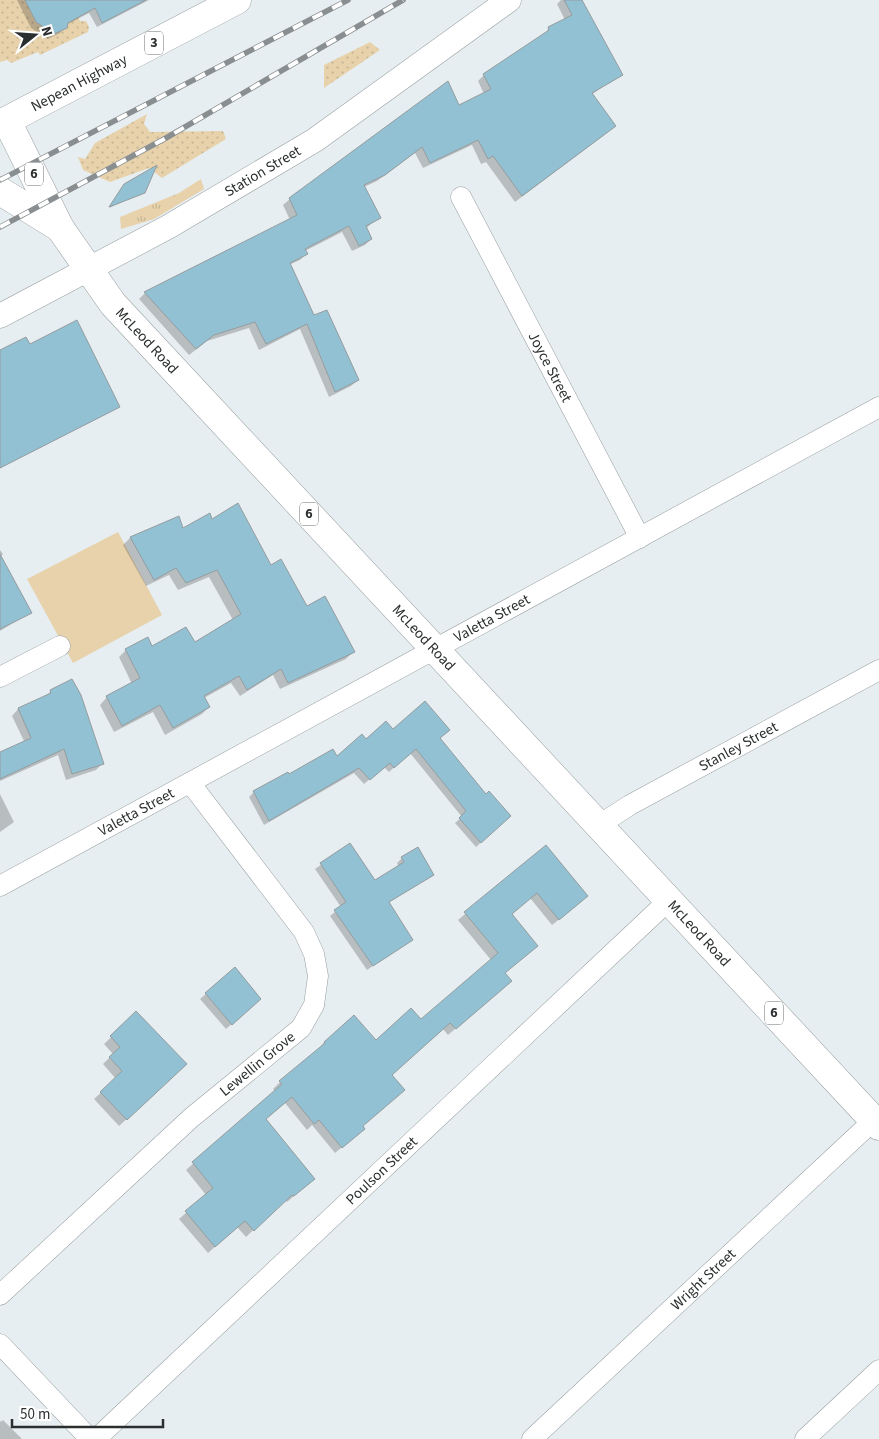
<svg xmlns="http://www.w3.org/2000/svg" width="879" height="1439" viewBox="0 0 879 1439" font-family="'Source Sans 3',sans-serif">
  <defs>
    <pattern id="grass-tufts" width="24" height="20" patternUnits="userSpaceOnUse" patternTransform="scale(1.25)"><rect width="24" height="20" fill="#e7d2ac"/><path d="M3 7l-1-3M5 7V3M7 7l1-3M15 17l-1-3M17 17v-4M19 17l1-3" fill="none" stroke="#c6b594"/></pattern>
    <pattern id="park-dots" width="8" height="8" patternUnits="userSpaceOnUse" patternTransform="scale(1.25)"><rect width="8" height="8" fill="#e7d2ac"/><path d="M2 2h.1M6 6h.1" fill="none" stroke="#c6b594" stroke-width="1.8" stroke-linecap="round"/></pattern>
  </defs>
  <rect width="100%" height="100%" fill="#e7eef1"/>
  <path fill="url(#grass-tufts)" d="M201,179L204,189L154,219L121,229L120,217L179,193Z"/>
  <path fill="url(#park-dots)" d="M0,0H69L80,21H86L89,27L88,32L40,55L38,52L11,63L7,60L0,62Z
    M370,42L380,50L324,88V65Z
    M147,114L144,124L150,132L223,131L226,139L162,178L149,168L110,182L83,170L78,157L85,159L95,143Z"/>
  <path fill="#e7d2ac" d="M118,532L162,615L73,663L27,579Z"/>
  <path fill="#0003" d="M17,0H16H149L97,27L89,13L66,25L60,33L48,39L31,28Z
    M561,0H581L621,74L591,95L614,126L608,132L515,202L486,162L481,164L472,145L423,168L415,153L377,181L364,187L379,218L366,228L371,239L365,245L352,251L342,232L305,251L306,254L300,260L289,265L314,316L358,380L351,386L329,397L300,329L259,350L249,328L207,341L189,355L139,299L145,293L290,220L283,205L290,199L484,94L478,81L484,75L543,36L549,28L565,20L557,4Z
    M122,188L144,192L109,208Z
    M29,346L119,407L0,468V352Z
    M178,518L182,530L211,521L270,566L307,607L353,652L346,659L280,689L273,675L240,696L231,683L204,698L209,707L202,714L165,735L153,712L114,732L100,705L107,697L132,684L119,657L126,650L195,644L233,620L209,577L178,590L169,575L146,586L123,545L130,538Z
    M0,550L3,554L0,557L31,612L0,631Z
    M51,691L103,763L96,770L66,780L58,755L0,781V754L25,743L12,716L18,709L44,698Z
    M392,730L439,738L504,821L476,847L455,823L462,817L410,753L389,772L384,767L364,784L354,773L264,825L249,797L254,792L288,776L337,758L366,741Z
    M0,794L14,822L0,832Z
    M350,844L375,882L399,867L397,863L402,858L433,875L388,903L411,940L367,970L330,916L341,907L315,869Z
    M545,847L580,903L552,925L530,898L510,915L503,988L448,1035L443,1029L391,1075L357,1135L335,1153L312,1125L307,1130L285,1103L265,1120L307,1185L287,1202L285,1200L246,1237L237,1227L208,1253L179,1219L206,1195L186,1170L275,1091L273,1089L280,1082L319,1050L324,1042L376,1041L421,1021L491,960L458,920Z
    M235,969L255,1004L226,1029L200,999Z
    M136,1013L179,1071L119,1126L94,1099L116,1079L103,1064L113,1054L104,1044Z
    M0,1420L1,1422L3,1420L22,1439H0Z"/>
  <path fill="#92c1d4" stroke="#959c9e" d="M25,0H146L102,23L95,8L68,23L67,28L54,34L36,22Z
    M564,0H582L623,75L592,93L616,126L522,196L493,156L488,159L478,140L430,163L422,147L385,175L364,185L381,218L366,226L372,239L359,246L349,226L305,249L308,254L290,263L314,315L327,310L359,380L335,392L307,324L266,344L255,322L214,335L196,349L144,292L297,215L289,198L448,81L459,105L491,89L483,74L549,30L548,27L572,15Z
    M157,165L145,193L109,207L124,184Z
    M77,320L120,407L0,468V350L26,337L30,344Z
    M238,503L271,565L281,559L307,606L325,596L355,652L288,683L281,669L247,690L239,676L204,696L210,707L173,728L160,705L122,726L106,696L140,678L125,649L148,637L152,646L186,627L195,642L241,614L217,570L186,583L176,568L154,580L130,537L179,516L183,528L210,513L212,519Z
    M0,554L32,613L0,629Z
    M72,679L81,695L104,764L72,774L64,749L0,779V752L31,738L18,708L51,693L50,690Z
    M425,701L450,730L440,738L486,794L489,791L511,816L481,843L459,818L466,811L416,749L394,768L390,763L370,780L359,768L269,821L253,791L288,772L289,774L333,749L337,756L362,734L366,739L386,721L393,729Z
    M350,843L375,880L404,862L401,857L418,847L434,875L389,902L413,940L373,966L334,910L346,902L320,863Z
    M546,845L588,896L559,920L537,893L512,914L538,946L505,973L512,981L456,1029L450,1023L392,1075L405,1090L363,1126L365,1129L342,1148L319,1120L314,1124L292,1097L266,1119L315,1179L294,1196L292,1195L254,1231L245,1221L215,1247L185,1211L213,1188L192,1162L282,1084L279,1081L325,1043L324,1042L354,1015L376,1040L411,1008L421,1019L498,953L464,912Z
    M235,967L261,999L232,1025L205,993Z
    M136,1011L187,1064L127,1120L100,1092L122,1071L109,1057L120,1047L110,1036Z"/>
  <g fill="none" stroke-linecap="round" stroke-linejoin="round">
    <defs>
      <g id="minor">
        <path id="s1" d="M461,197L640,538"/>
        <path d="M0,677L60,646"/>
        <path id="s2" d="M599,825L630,805L879,670"/>
        <path id="s3" d="M0,886L879,407"/>
        <path id="s4" d="M0,1295L191,1118L301,1028L314,1005L318,976L314,954L304,932L191,784"/>
        <path d="M0,1344L90,1439"/>
        <path id="s5" d="M96,1439L669,900"/>
        <path id="s6" d="M532,1439L874,1120"/>
        <path d="M805,1439L879,1370"/>
      </g>
      <g id="tertiary">
        <path id="s7" d="M0,316L168,227L315,140L509,0"/>
      </g>
      <g id="primary">
        <path id="s8" d="M7,121L60,228L113,304L879,1126"/>
        <path d="M0,191L60,228"/>
      </g>
      <g id="trunk">
        <path id="s9" d="M0,124L237,0"/>
      </g>
    </defs>
    <use href="#minor" stroke="#989fa1" stroke-width="21"/>
    <use href="#tertiary" stroke="#989fa1" stroke-width="25"/>
    <use href="#primary" stroke="#989fa1" stroke-width="29"/>
    <use href="#trunk" stroke="#989fa1" stroke-width="29"/>
    <use href="#minor" stroke="#fff" stroke-width="20"/>
    <use href="#tertiary" stroke="#fff" stroke-width="24"/>
    <use href="#primary" stroke="#fff" stroke-width="28"/>
    <use href="#trunk" stroke="#fff" stroke-width="28"/>
    <defs>
      <path id="rail" d="M0,180L348,0
        M0,227L166,138L403,0"/>
    </defs>
    <use href="#rail" stroke="#898e90" stroke-width="5.5"/>
    <use href="#rail" stroke="#fff" stroke-width="4" stroke-dasharray="11" stroke-linecap="butt"/>
  </g>
  <g text-anchor="middle" dominant-baseline="central" stroke-width="4" stroke-linejoin="round" paint-order="stroke">
    <g fill="#fff" stroke="#6b6d6d" stroke-width="1">
      <rect x="145" y="31.5" width="18" height="23" rx="4"/>
      <rect x="25" y="162.5" width="18" height="23" rx="4"/>
      <rect x="300" y="502.5" width="18" height="23" rx="4"/>
      <rect x="765" y="1001.5" width="18" height="23" rx="4"/>
    </g>
    <g font-size="14" font-weight="bold" fill="#2b2e2f">
      <text x="154" y="43">3</text>
      <text x="34" y="174">6</text>
      <text x="309" y="514">6</text>
      <text x="774" y="1013">6</text>
    </g>
    <g font-size="15" fill="#2b2e2f" stroke="#fff">
      <text stroke="none"><textPath href="#s9" startOffset="89">Nepean Highway</textPath></text>
      <text stroke="none"><textPath href="#s7" startOffset="300">Station Street</textPath></text>
      <text stroke="none"><textPath href="#s8" startOffset="262">McLeod Road</textPath></text>
      <text stroke="none"><textPath href="#s1" startOffset="192">Joyce Street</textPath></text>
      <text stroke="none"><textPath href="#s3" startOffset="560">Valetta Street</textPath></text>
      <text stroke="none"><textPath href="#s8" startOffset="668">McLeod Road</textPath></text>
      <text stroke="none"><textPath href="#s2" startOffset="160">Stanley Street</textPath></text>
      <text stroke="none"><textPath href="#s3" startOffset="155">Valetta Street</textPath></text>
      <text stroke="none"><textPath href="#s8" startOffset="1072">McLeod Road</textPath></text>
      <text stroke="none"><textPath href="#s4" startOffset="346">Lewellin Grove</textPath></text>
      <text stroke="none"><textPath href="#s5" startOffset="392">Poulson Street</textPath></text>
      <text stroke="none"><textPath href="#s6" startOffset="234">Wright Street</textPath></text>
    </g>
  </g>
  <g transform="translate(35 35) rotate(73)" stroke="#ffffff" stroke-width="4" paint-order="stroke">
  <path d="M0-4L9 19L0 12L-9 19Z" fill="#2b2e2f"/>
  <text y="-8" font-size="14" font-weight="bold" text-anchor="middle" fill="#2b2e2f">N</text>
  </g>
  <path d="M12 1419v8h151v-8" fill="none" stroke="#2b2e2f" stroke-width="2.5"/>
  <text x="20" y="1419" font-size="15" fill="#2b2e2f" stroke="#ffffff" stroke-width="4" paint-order="stroke">50 m</text>
</svg>
